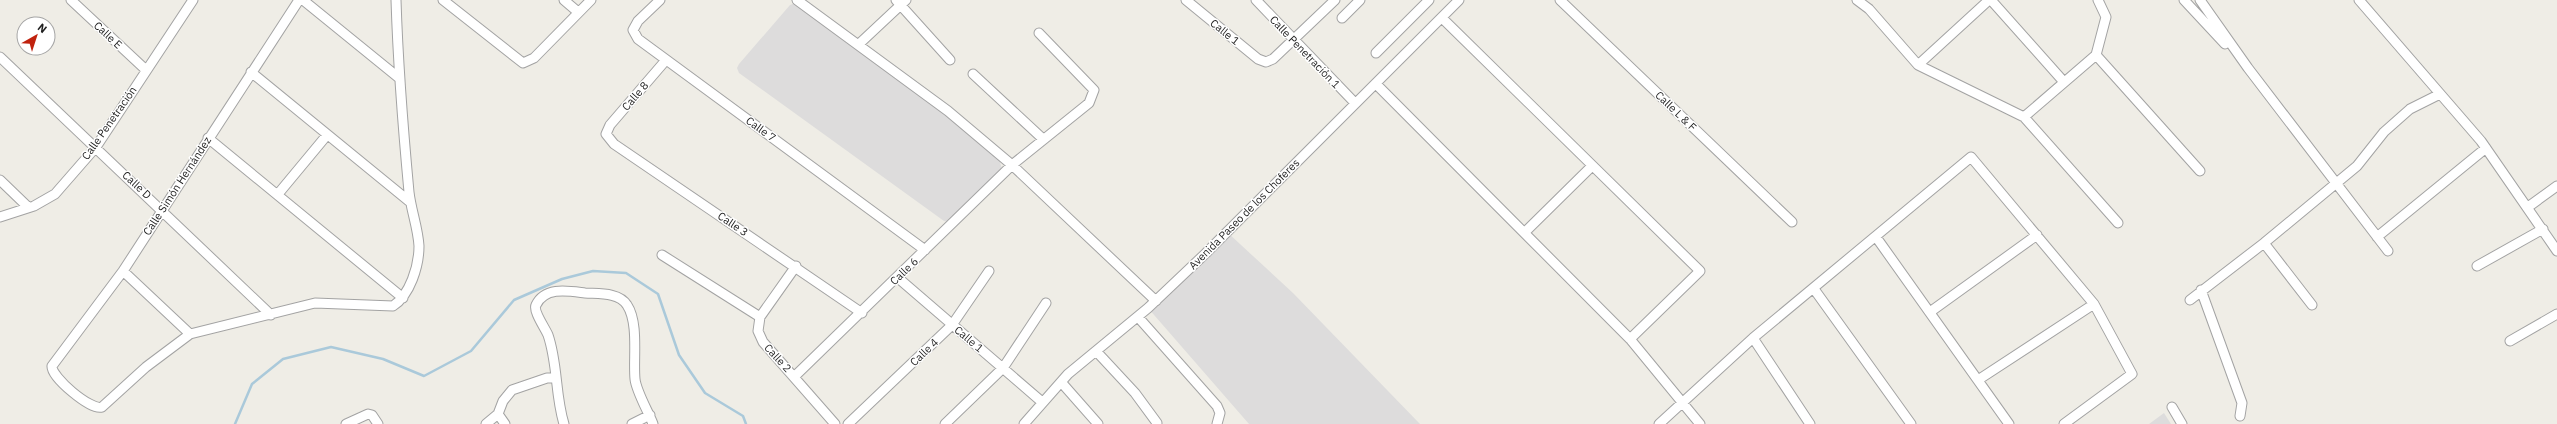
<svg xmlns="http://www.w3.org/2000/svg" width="2557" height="424" viewBox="0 0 2557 424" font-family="'IBM Plex Sans',sans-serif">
  <rect width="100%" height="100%" fill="#efede6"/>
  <path fill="#dddcdc" d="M795,3L920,94L999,159L1002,169L948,222L944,221L739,73L737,68L739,64L790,5Z
    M1227,232L1293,293L1420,424H1249L1148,308Z
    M2164,413L2171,424H2149Z"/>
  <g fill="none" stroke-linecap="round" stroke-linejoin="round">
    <path stroke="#aac9da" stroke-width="2.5" d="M235,424L252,384L283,359L331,347L383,359L424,376L471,351L514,300L562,279L593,271L626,273L658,294L679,355L705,393L743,416L746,424"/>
    <defs>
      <path id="minor" d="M71,0L146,70
        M299,0L123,271L52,366C51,377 91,411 102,407L146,367L190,334L315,303L393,306C410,295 419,266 419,246C418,228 411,210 409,192C403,128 398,64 396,0
        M303,0L399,78
        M443,0L523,63L534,58L591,0
        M564,0L578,12
        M660,0L638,21L633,30L638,39L925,250
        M797,0L948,111L1012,165L1156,301
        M896,0L950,60
        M1186,0L1258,59L1266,62L1273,59L1335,0
        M1256,0L1355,103
        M1560,0L1792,222
        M1857,0L1869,9L1918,65L2024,117L2118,223
        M1991,0L2064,82
        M2184,0L2225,44
        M2200,0L2248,68L2388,251
        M2359,0L2481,141L2557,251
        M1342,18L1360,0
        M1442,18L1700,271L1630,339
        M859,44L906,0
        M1376,53L1429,0
        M2096,55L2200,171
        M0,57L271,315
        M666,60L610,125L606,134L614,144L862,313
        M1918,65L1989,0
        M251,72L410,202
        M973,74L1043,139
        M1376,84L1630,339L1700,424
        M2024,117L2096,55L2106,17L2098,0
        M208,138L403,298
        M0,180L28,207
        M278,194L327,135
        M2528,207L2557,186
        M0,217L34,206L55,194L96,147L193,0
        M1525,232L1592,166
        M1876,237L2009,424
        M2377,237L2486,148
        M2264,243L2312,305
        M662,255L760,317
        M796,266L760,317L758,331L763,342L835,424
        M2477,266L2543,229
        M123,271L190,334
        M897,277L1042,402
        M1814,289L1911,424
        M2201,290L2242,403L2240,416
        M2190,300L2264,243L2357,166L2384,132L2410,109L2440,94
        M1930,312L2037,235
        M1138,317L1217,406L1220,413L1217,424
        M1753,338L1810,424
        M2510,341L2557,314
        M1096,351L1135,393L1157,423
        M795,376L1012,165L1089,103L1094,90L1039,33
        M1978,380L2094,304
        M1061,382L1098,424
        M2172,407L2182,424
        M498,414L505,424
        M346,424L368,414L372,415L378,424
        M486,424L498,414L503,401L512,390L547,378H555
        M564,424C555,395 558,364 548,335C545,328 533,311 536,305C545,286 569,291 585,293C598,294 619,292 627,305C639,323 633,359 635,379C636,391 649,413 653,424
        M632,424L650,415
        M848,424L952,325L989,271
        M945,424L1003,368L1046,303
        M1024,424L1068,374L1148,308L1206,253L1459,0
        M1659,424L1753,338L1971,157L2094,304L2132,374L2064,424"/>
    </defs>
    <use href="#minor" stroke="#a3a3a3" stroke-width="11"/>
    <use href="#minor" stroke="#fff" stroke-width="9"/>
  </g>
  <g text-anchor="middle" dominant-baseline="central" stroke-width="3" stroke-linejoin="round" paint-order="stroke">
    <g font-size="11" fill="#1f1f1f" stroke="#fff">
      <text transform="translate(1225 32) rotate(39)">Calle 1</text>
      <text transform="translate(108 35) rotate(43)">Calle E</text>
      <text transform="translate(1305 52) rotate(46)">Calle Penetración 1</text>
      <text transform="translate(635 96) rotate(-49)">Calle 8</text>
      <text transform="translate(1676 111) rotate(44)">Calle L &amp; F</text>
      <text transform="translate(109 123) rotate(-55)">Calle Penetración</text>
      <text transform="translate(761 129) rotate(36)">Calle 7</text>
      <text transform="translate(137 185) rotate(43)">Calle D</text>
      <text transform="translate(177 186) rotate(-57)">Calle Simón Hernández</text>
      <text transform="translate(1244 214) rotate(-45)">Avenida Paseo de los Choferes</text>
      <text transform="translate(733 224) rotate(34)">Calle 3</text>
      <text transform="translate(904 271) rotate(-44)">Calle 6</text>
      <text transform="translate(969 339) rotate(40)">Calle 1</text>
      <text transform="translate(924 352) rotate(-44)">Calle 4</text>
      <text transform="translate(778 358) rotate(47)">Calle 2</text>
    </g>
  </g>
  <g transform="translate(36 36) rotate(39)"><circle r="19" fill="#ffffff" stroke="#a5a5a5"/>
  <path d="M0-3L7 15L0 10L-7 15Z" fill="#c0220e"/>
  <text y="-6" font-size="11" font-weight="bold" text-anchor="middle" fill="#1f1f1f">N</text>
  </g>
</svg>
